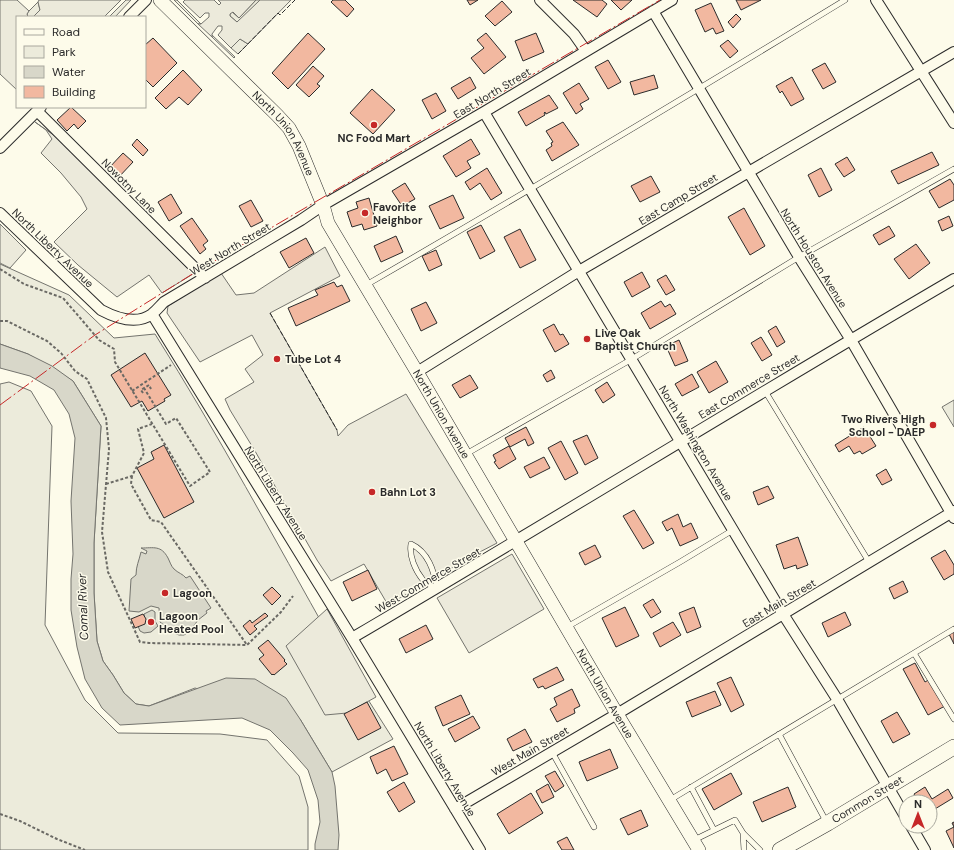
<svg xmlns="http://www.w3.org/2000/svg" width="954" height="850" viewBox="0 0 954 850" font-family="'DM Sans',sans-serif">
  <rect width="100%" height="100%" fill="#fdfbea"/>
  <path fill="#ecebdb" stroke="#74746e" d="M126,0H131L115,17H109Z
    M174,0H177L201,24H198Z
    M256,0H260L238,22H237L230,16V14L232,12L239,18Z
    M38,2L40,10L33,17H28L27,14L28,12Z
    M211,34L235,57L234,58L212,37Z
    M240,39L248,44L238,54L231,48Z
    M0,264L69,295L114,338L155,334C218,434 274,538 332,641C351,674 373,707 393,739L332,772L300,719L195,688L149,706L136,704L124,693L113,675L103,661L97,641L94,593V543L101,426L73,381L28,354L0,344Z
    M9,382L31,391L52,426L45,625L85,700L118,733L220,734L267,740L299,776L308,807V850H0V384Z
    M954,400V427L942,407Z"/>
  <path fill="#eceadb" stroke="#74746e" d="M0,0H17L29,11L27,14L28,17H17V90L0,74Z
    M39,0H121L104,17H33L40,10L38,2Z
    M185,0H214L219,5L221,3L218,0H256L239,18L233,12L230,14V16L237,22L260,0H291L248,44L240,39L231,48L218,35L222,30V26H218L212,34V37L198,24H201L209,17V13H205L200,18L183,2Z
    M35,122L55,136L193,274L162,293L149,275L117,297L78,265L54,242L87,209L81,197L61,173L41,153L52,139L46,130Z
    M0,224L26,250L10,268L0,263Z
    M325,247L340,276L270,313L337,430L338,436L348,425L406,394L497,543L476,554L388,605L364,564L331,581L317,560L255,451L230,410L225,399L254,382L245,369L263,355L252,335L200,362L167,313L168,306L221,273L236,295L254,293Z
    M512,554L544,609L469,653L437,598Z
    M327,609L376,697L347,713L325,715L286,646Z"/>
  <path fill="#d8d7c9" stroke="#74746e" d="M0,344L28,354L52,366L73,381L101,426L94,543V593L97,641L103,661L113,675L124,693L136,704L149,706L226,678L255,679L286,698L300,719L332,772L335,786L339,835L338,850H315V844L320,822L318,800L308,770L293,753L270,730L242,718L120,725L102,708L85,679L77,647L71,610V579L73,554L71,501L75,438L69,414L54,390L30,376L0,368Z
    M141,548C154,548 161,545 168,558C170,562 171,566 174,569C178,573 183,574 186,578L190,576L211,608L206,611L207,613L198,620L190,631L184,635H179L174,633L160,622L159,608L151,606L139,612L129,611L131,579L136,575C136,566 139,561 141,552L146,554L147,551Z
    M152,610L155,612V621L158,626L151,632L144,633L140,631L138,626L145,622L144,614Z"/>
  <path fill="#f2b8a0" stroke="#2b2b2b" d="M333,0H345L354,9L347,17L331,2Z
    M467,0H478L470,5Z
    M573,0H602L607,4L597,17Z
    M611,0H632L621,10Z
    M736,0H761L741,10Z
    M502,1L512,12L495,26L485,16Z
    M711,3L724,31L716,34L713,28L705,32L695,10Z
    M736,14L741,19L733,28L728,22Z
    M308,33L325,49L288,89L272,73Z
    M486,33L506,57L484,74L471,58L484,48L477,40Z
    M536,33L544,52L523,61L515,41Z
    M153,38L177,63L153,87L145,79V45Z
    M728,40L738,51L730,58L720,46Z
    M608,60L621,82L608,89L595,67Z
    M825,63L836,82L823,89L812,70Z
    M313,66L324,76L317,84L320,86L309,97L296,85Z
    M183,70L202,90L188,105L179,97L166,109L155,98Z
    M654,75L658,88L634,95L630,82Z
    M470,77L476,88L458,99L451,88Z
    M792,77L804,99L791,106L782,91L780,93L776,86Z
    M579,83L589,99L580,104L583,109L576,114L563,93Z
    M372,89L395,110L373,134L350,113Z
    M436,93L446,111L432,119L422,100Z
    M549,95L558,108L546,114L545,112L544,113L545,115L526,126L518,112Z
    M71,107L86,121L78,129L74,124L67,131L57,120Z
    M563,122L579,145L552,161L546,150L552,146L551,143L553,142L546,131Z
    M137,139L148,150L143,156L132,145Z
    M471,139L480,154L467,161L471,168L456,177L443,156Z
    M932,152L939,165L898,184L891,171Z
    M123,153L133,162L117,179L107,170Z
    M847,157L855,170L844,177L835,164Z
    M487,168L502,193L491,200L480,183L470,190L465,182Z
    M821,168L832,190L819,197L808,175Z
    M651,176L660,192L640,202L631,186Z
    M950,179L954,185V200L939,208L929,191Z
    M405,183L415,199L402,206L392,191Z
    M171,194L182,213L169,221L158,202Z
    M453,195L464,218L440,229L429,206Z
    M369,198L377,226L364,230L362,224L352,227L347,212L358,208L356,202Z
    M251,200L263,221L251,227L239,206Z
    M744,208L765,246L750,255L728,217Z
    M949,216L953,226L942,231L938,221Z
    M192,218L208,241L203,245L206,249L200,254L180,226Z
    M481,225L495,251L480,259L467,232Z
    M889,226L895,236L879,245L873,235Z
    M520,229L536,260L520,268L504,237Z
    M396,236L403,252L381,262L374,246Z
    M306,238L314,253L289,268L280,252Z
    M916,244L930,263L909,279L894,259Z
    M436,250L442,265L429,271L422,256Z
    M642,272L650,287L632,297L624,282Z
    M666,275L675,290L666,295L657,280Z
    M334,282L337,287L342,285L350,301L296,326L288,308L318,295L315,290Z
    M661,301L665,307L670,304L676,314L650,329L641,313Z
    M426,302L437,323L421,331L411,309Z
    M554,324L560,335L563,334L569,344L555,352L543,330Z
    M776,326L785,342L777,347L768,331Z
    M761,337L772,355L762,361L751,343Z
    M679,340L688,361L675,366L666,346Z
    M145,353L171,395L164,399L165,401L148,411L142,401L131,407L111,375Z
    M716,361L728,382L709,393L697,372Z
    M551,370L555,378L547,382L543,375Z
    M692,374L699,387L682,396L675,384Z
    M470,375L478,388L460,398L452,385Z
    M607,382L615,395L603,403L595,390Z
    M526,427L534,443L528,446L525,439L510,447L505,438Z
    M864,427L876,446L862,454L860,451L854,454L849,446L839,452L835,445Z
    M587,435L598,458L585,465L573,441Z
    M561,441L578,473L565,480L548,448Z
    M164,445L194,502L164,518L137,468L154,459L151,452Z
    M509,446L516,459L499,469L494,462L496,461L493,455Z
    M544,457L550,468L530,478L524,467Z
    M886,469L892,480L882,485L876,475Z
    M768,486L774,498L758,505L753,492Z
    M634,510L654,543L643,549L623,516Z
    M678,514L683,527L691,523L698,538L680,546L672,528L667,531L662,522Z
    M798,537L808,565L797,569L796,565L784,569L776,545Z
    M595,545L601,557L585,565L579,553Z
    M945,550L954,565V574L944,580L931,558Z
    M368,570L377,589L352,601L343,582Z
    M903,581L908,592L894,599L889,588Z
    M272,587L281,596L272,605L263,595Z
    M653,599L661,612L651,618L643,605Z
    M625,607L639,636L616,647L602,618Z
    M694,607L701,627L687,633L679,613Z
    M845,612L851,625L828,637L822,623Z
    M265,613L268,616L254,626L257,629L250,635L243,626L250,620L252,623Z
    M143,614L146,619L145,624L135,628L131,619Z
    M673,622L681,635L660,647L653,633Z
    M426,625L433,639L406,653L399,639Z
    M954,632V644L949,634Z
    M268,640L285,660L284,661L287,664L274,675L273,674L272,675L259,659L264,655L258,648Z
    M915,663L925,682L930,679L945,706L928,715L903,669Z
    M557,667L564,680L545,689L543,686L538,688L533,679Z
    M731,677L744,705L731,712L717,683Z
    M572,689L580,706L574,709L575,713L557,722L550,709L557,705L554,698Z
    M715,691L721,705L692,717L686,702Z
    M461,695L470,714L443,726L435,707Z
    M367,702L381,728L358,740L344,714Z
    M897,712L910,734L893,743L881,721Z
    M473,716L480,728L455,742L448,729Z
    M525,729L532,742L513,751L507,739Z
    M394,746L408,774L392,781L386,769L377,774L370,757Z
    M610,749L618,768L587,781L579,762Z
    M555,771L564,786L555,792L545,776Z
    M731,773L742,794L714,810L702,789Z
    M404,782L415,802L399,812L387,792Z
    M548,784L554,797L542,803L536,791Z
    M788,787L796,807L762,822L753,802Z
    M925,787L932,799L948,789L953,798L930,812V802H918L914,794Z
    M531,793L543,813L509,834L497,814Z
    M641,810L648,826L628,835L620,819Z
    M954,822V848L946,831L954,827L952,823Z
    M567,837L574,850H562L557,842Z"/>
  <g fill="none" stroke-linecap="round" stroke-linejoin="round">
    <defs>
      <path id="service" d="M366,285C527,192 686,97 845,0
        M765,391L869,562
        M466,454L632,359L799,257L954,169
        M411,544C428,552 434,570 437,589C432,586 426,583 423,580C415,570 409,556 411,544Z
        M567,627L680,562L733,530
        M914,653L954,719
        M779,734L827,823
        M552,752L594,827
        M691,787L714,830
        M670,800L954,629
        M743,833L744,850
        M694,840L735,820L743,833L760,850"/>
      <path id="minor" d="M540,0L574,34L586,51
        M876,0L954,123
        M653,11L799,257L851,340L954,518
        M129,17L146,0
        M37,111L205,278
        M484,112L783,614L837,699L906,818
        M0,148L41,107
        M0,213L101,310C116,318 137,325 152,314C157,310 160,306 164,302L301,220L323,205L484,112L672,0
        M152,314L352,638L480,850
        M417,372L579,271L954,52
        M352,638C553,520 752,397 954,279
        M455,809L617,714L954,511
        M911,826L925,850"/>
      <g id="tertiary">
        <path id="s1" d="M160,0L277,115L289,128L299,146L323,205L328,223L417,372L617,714L699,850"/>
      </g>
      <g id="secondary">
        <path id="s2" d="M780,850L828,823L954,747"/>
      </g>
    </defs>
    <use href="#service" stroke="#2b2b2b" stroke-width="6"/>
    <use href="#minor" stroke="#2b2b2b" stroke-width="12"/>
    <use href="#tertiary" stroke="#2b2b2b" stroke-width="14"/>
    <use href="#secondary" stroke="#2b2b2b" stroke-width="16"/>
    <path stroke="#6a6964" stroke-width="2" stroke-dasharray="3 2" stroke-linecap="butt" d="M0,269L24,284L63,298L99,340L114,349L115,362L190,486L210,472L176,418L166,424L144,388
      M0,321H7L47,341L61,353L75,371L87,379L106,418L109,449L102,532L108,572L140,642L149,643L247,645L281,612L293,596
      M132,391L171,365
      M143,393L141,390L149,385L151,389
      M132,476L131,484L151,520L161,522L247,645
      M106,484L132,476L144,453L138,429L152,424
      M0,814L20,821L57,839L85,850"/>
    <use href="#service" stroke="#fdfbea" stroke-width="5"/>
    <use href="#minor" stroke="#fdfbea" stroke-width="10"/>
    <use href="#tertiary" stroke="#fdfbea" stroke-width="13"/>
    <use href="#secondary" stroke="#fdfbea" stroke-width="15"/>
    <path stroke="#2b2b2b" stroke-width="1" stroke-dasharray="5 2" stroke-linecap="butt" d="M238,54L278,13L280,15L295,0
      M270,313L337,430"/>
    <path stroke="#c62828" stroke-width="1" stroke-dasharray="14 3 2 3" stroke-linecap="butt" d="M0,405L95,335L194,273L660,0"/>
  </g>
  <g fill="#c62828" stroke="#fdfbea" stroke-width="1.5">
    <circle cx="374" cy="125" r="4"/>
    <circle cx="365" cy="213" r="4"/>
    <circle cx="587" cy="339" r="4"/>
    <circle cx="277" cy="359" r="4"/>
    <circle cx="933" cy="425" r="4"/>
    <circle cx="372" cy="492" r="4"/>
    <circle cx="165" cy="593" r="4"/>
    <circle cx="151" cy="622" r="4"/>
  </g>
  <g text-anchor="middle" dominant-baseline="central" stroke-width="3" stroke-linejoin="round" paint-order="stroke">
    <g font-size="11" fill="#2b2b2b" stroke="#fdfbea">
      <text transform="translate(492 93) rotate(-31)">East North Street</text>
      <text stroke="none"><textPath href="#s1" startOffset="183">North Union Avenue</textPath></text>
      <text transform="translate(129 186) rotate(45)">Nowotny Lane</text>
      <text transform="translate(678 199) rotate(-31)">East Camp Street</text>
      <text transform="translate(53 248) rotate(44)">North Liberty Avenue</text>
      <text transform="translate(230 249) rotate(-31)">West North Street</text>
      <text transform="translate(814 258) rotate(58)">North Houston Avenue</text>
      <text transform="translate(749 386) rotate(-31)">East Commerce Street</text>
      <text stroke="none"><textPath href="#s1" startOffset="507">North Union Avenue</textPath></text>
      <text transform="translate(696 443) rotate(59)">North Washington Avenue</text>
      <text transform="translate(276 493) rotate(58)">North Liberty Avenue</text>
      <text transform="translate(428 580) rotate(-30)">West Commerce Street</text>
      <text transform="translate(779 603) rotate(-31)">East Main Street</text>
      <text stroke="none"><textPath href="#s1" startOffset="831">North Union Avenue</textPath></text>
      <text transform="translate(530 751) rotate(-30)">West Main Street</text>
      <text transform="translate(445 769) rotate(59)">North Liberty Avenue</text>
      <text stroke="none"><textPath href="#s2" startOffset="101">Common Street</textPath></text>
    </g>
    <g font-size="11" font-weight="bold" fill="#2b2b2b" stroke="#fdfbea" text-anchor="start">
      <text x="374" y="138" text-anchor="middle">NC Food Mart</text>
      <text x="373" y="207">Favorite<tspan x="373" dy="13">Neighbor</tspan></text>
      <text x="595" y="333">Live Oak<tspan x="595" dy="13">Baptist Church</tspan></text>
      <text x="285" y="359">Tube Lot 4</text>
      <text x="925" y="419" text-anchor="end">Two Rivers High<tspan x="925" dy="13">School - DAEP</tspan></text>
      <text x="380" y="492">Bahn Lot 3</text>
      <text x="173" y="593">Lagoon</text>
      <text x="159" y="616">Lagoon<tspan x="159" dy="13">Heated Pool</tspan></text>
    </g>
    <g font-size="12" font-style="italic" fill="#2b2b2b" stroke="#fdfbea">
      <text transform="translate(83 607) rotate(-92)">Comal River</text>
    </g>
  </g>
  <rect x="16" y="16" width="130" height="92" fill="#fdfbea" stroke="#a9a89e"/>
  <rect x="24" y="29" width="20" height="6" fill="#fdfbea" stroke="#a9a89e"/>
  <text x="52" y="36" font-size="12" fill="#2b2b2b">Road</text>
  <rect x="24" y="46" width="20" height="12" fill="#ecebdb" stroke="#a9a89e"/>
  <text x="52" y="56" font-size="12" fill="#2b2b2b">Park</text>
  <rect x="24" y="66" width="20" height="12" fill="#d8d7c9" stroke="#a9a89e"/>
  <text x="52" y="76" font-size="12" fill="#2b2b2b">Water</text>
  <rect x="24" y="86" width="20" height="12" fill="#f2b8a0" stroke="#a9a89e"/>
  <text x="52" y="96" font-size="12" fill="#2b2b2b">Building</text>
  <g transform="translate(918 814)"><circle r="19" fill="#fdfbea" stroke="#a9a89e"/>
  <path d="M0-3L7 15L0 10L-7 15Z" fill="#c62828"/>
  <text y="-6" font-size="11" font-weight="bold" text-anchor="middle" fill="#2b2b2b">N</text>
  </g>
</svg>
